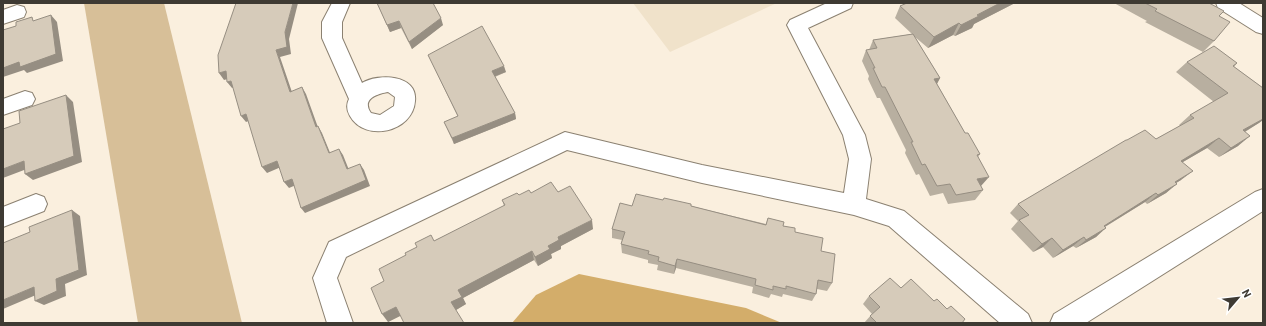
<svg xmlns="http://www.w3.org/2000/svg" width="1266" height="326" viewBox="0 0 1266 326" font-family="Barlow,sans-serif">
  <rect width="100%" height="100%" fill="#faefde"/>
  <path fill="#f0e2ca" d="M633,3H777L670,52Z"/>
  <path fill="#d7bf98" d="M84,3H164L242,323H138Z"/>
  <path fill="#d3ad6a" d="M579,274L746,308L782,323H512L536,295Z"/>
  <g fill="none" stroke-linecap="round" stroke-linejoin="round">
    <defs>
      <path id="minor" d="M332,3H350L342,22V38L362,83C378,73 418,74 415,101C413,132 365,143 350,116C347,111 346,105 349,99L322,38V22ZM388,92L395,97L394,106L380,115L371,113C361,99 377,94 388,92Z
        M827,3H853L851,8L808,28L865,135L871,159L866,199L904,211L1028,314L1032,323H1000L889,226L854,215L702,183L567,150L346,257L337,278L353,323H327L313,278L329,242L565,132L702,165L844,193L849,159L843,135L787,25L790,20Z
        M1216,3H1239L1263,18V34L1256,32L1218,8Z
        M17,5L24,7L26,12L24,17L3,24V10Z
        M25,91L32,93L35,99L32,105L3,115V99Z
        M1263,189V211L1086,323H1050L1054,314L1255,192Z
        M36,194L44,197L47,204L44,211L3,227V207Z"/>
    </defs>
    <use href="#minor" stroke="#8b8171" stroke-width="2"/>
    <use href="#minor" fill="#fff" fill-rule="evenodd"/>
  </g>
  <path fill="#b8afa0" d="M377,3L443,25L412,49L401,28L390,32Z
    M907,3H1015L974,24L972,28L955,36L953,35L928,48L915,37L940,78L937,84L965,133L980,154L978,157L981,186L983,190L975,200L948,204L943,193L930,196L919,174L916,175L905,153L906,150L880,98H877L868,79L869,76L862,61L866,50H869L873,40L912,34L895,18L900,6Z
    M1114,3H1209L1219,16L1214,41L1203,52L1145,22L1147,21Z
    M428,55L506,72L495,77L515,113L516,119L454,144L444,122L458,117L431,61Z
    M1187,62L1237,63L1234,67L1263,88V120L1245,132L1238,146L1219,157L1207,148L1183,162L1181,180L1176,183L1166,193L1147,204L1145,202L1105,227L1096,237L1076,248L1073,246L1053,258L1043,247L1033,252L1011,229L1018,221L1010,213L1018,204L1127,140L1156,139L1180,126L1179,125L1190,115L1214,102L1176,72Z
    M558,192L593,229L561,246V249L551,254L552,258L538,266L534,260L463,298L466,304L456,310L400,316L388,322L384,281L406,255L417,247L434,241L504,206L502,200L531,193Z
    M691,206L766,224L768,218L795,232L821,251L832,283L827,291L817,289L816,294L812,301L783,294L782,297L771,294L769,298L752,293L753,287L676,268L674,274L657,270L658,265L648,263V260L622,253L621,244L622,240L612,238V229Z
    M901,288L934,301L962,323H864L872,314L863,304L869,296Z"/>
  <path fill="#968e82" d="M293,3H298L289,39L291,54L280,57L294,98L290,92L276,50L285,32Z
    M1000,3H1015L974,24L972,28L955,36L961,25L977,15Z
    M51,15L57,22L63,61L27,73L24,70L3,77V68Z
    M441,18L443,25L412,49L409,42Z
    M399,21L401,28L390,32L387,25Z
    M959,23L953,35L928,48L934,37Z
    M504,66L506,72L493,77L492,71Z
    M226,71L231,78L224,80L219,73Z
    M940,78L934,89V79Z
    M231,81L236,87L232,88L227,82Z
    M302,87L306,94L320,133L316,127Z
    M66,95L73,102L82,162L33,180L25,174Z
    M515,113L516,119L454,144L452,138Z
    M246,114L251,120L246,122L241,116Z
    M1263,119V120L1259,123L1231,140L1243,130Z
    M318,126L322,133L333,160L329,153Z
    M1250,136L1238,146L1219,157L1231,148Z
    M1219,138L1207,148L1169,170L1181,161Z
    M339,149L343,155L351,175L347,169Z
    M24,161L32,167L3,178V169Z
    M277,161L281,167L267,173L262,167Z
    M360,164L364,170L370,186L305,213L301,208Z
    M1193,171L1181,180L1163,191L1175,182Z
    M989,177L981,186L977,179Z
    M292,179L296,185L289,188L284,182Z
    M1177,184L1166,193L1147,204L1158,195Z
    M1156,193L1145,202L1093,234L1104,226Z
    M72,210L80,216L87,275L65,284L66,296L44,305L35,301L56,279Z
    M592,220L593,229L561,246V249L551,254L552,258L538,266L535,257L558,237Z
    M1106,228L1096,237L1076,248L1086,240Z
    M1084,237L1073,246L1053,258L1063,250Z
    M1052,238L1043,247L1033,252L1042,244Z
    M532,251L534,260L463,298L466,304L456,310L451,302L458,290Z
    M677,259L676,268L674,274L675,266Z
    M34,287L43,292L3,309V300Z
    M396,307L402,315L388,322L382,314Z"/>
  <path fill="#d6cbba" stroke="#968e82" d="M236,3H293L285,32L287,47L276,50L290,92L302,87L316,127L318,126L329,153L339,149L347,169L360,164L366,180L301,208L292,179L284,182L277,161L262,167L246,114L241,116L231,81L227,82L226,71L219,73L218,55Z
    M377,3H433L441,18L409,42L399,21L387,25Z
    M907,3H1000L977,15L979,16L961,25L959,23L934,37L900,6Z
    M1145,3H1209L1224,11L1219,16L1230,22L1214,41L1155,11L1157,9Z
    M51,15L56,54L20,67L19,62L3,68V30L16,26V22L32,17L33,21Z
    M482,26L504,66L492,71L515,113L452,138L444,122L458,116L428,55Z
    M913,34L940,78L934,79L965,133H968L980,154L977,155L989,177L977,179L983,190L956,195L950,184L937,186L925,164L922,165L911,142H913L885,87H882L873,68H875L866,50L877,48L873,40Z
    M1214,46L1237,63L1233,66L1263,88V119L1243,130L1250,136L1231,148L1219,138L1181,161L1193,171L1175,182L1177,184L1158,195L1156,193L1104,226L1106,228L1086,240L1084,237L1063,250L1052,238L1042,244L1019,220L1029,215L1018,204L1126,140H1127L1145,130L1156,139L1194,118L1190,115L1228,93L1187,62Z
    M66,95L74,156L25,174L24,161L3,169V129L20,123L19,111Z
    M551,182L558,192L570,186L592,220L558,237L559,240L548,246L550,249L535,257L532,251L458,290L462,297L451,302L464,323H404L396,307L382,314L371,288L384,281L379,269L406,255L405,253L417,247L415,243L431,235L434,241L505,205L502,200L517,193L519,195L529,190L531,193Z
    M636,194L663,200L664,198L691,204V206L766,225L768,218L784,222L783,226L795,228V232L823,238L821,251L835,254L832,283L818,280L816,294L786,286V289L773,286V290L755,285L756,279L677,259L675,266L658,261L659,257L648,254L649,251L621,244L625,232L612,229L620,203L632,206Z
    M72,210L79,270L56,279L57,291L35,301L34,287L3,300V243L30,232L29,227Z
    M890,278L901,288L911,279L934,301L937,299L947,309L951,306L965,319L962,323H877L870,316L880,307L869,296Z"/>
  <rect width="1266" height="326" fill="none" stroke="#3e3a33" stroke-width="8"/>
  <g transform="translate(1238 298) rotate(62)" stroke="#ffffff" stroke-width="3" paint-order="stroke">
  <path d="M0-3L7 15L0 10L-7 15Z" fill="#3e3a33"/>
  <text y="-6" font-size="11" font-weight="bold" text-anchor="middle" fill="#3e3a33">N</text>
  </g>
</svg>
